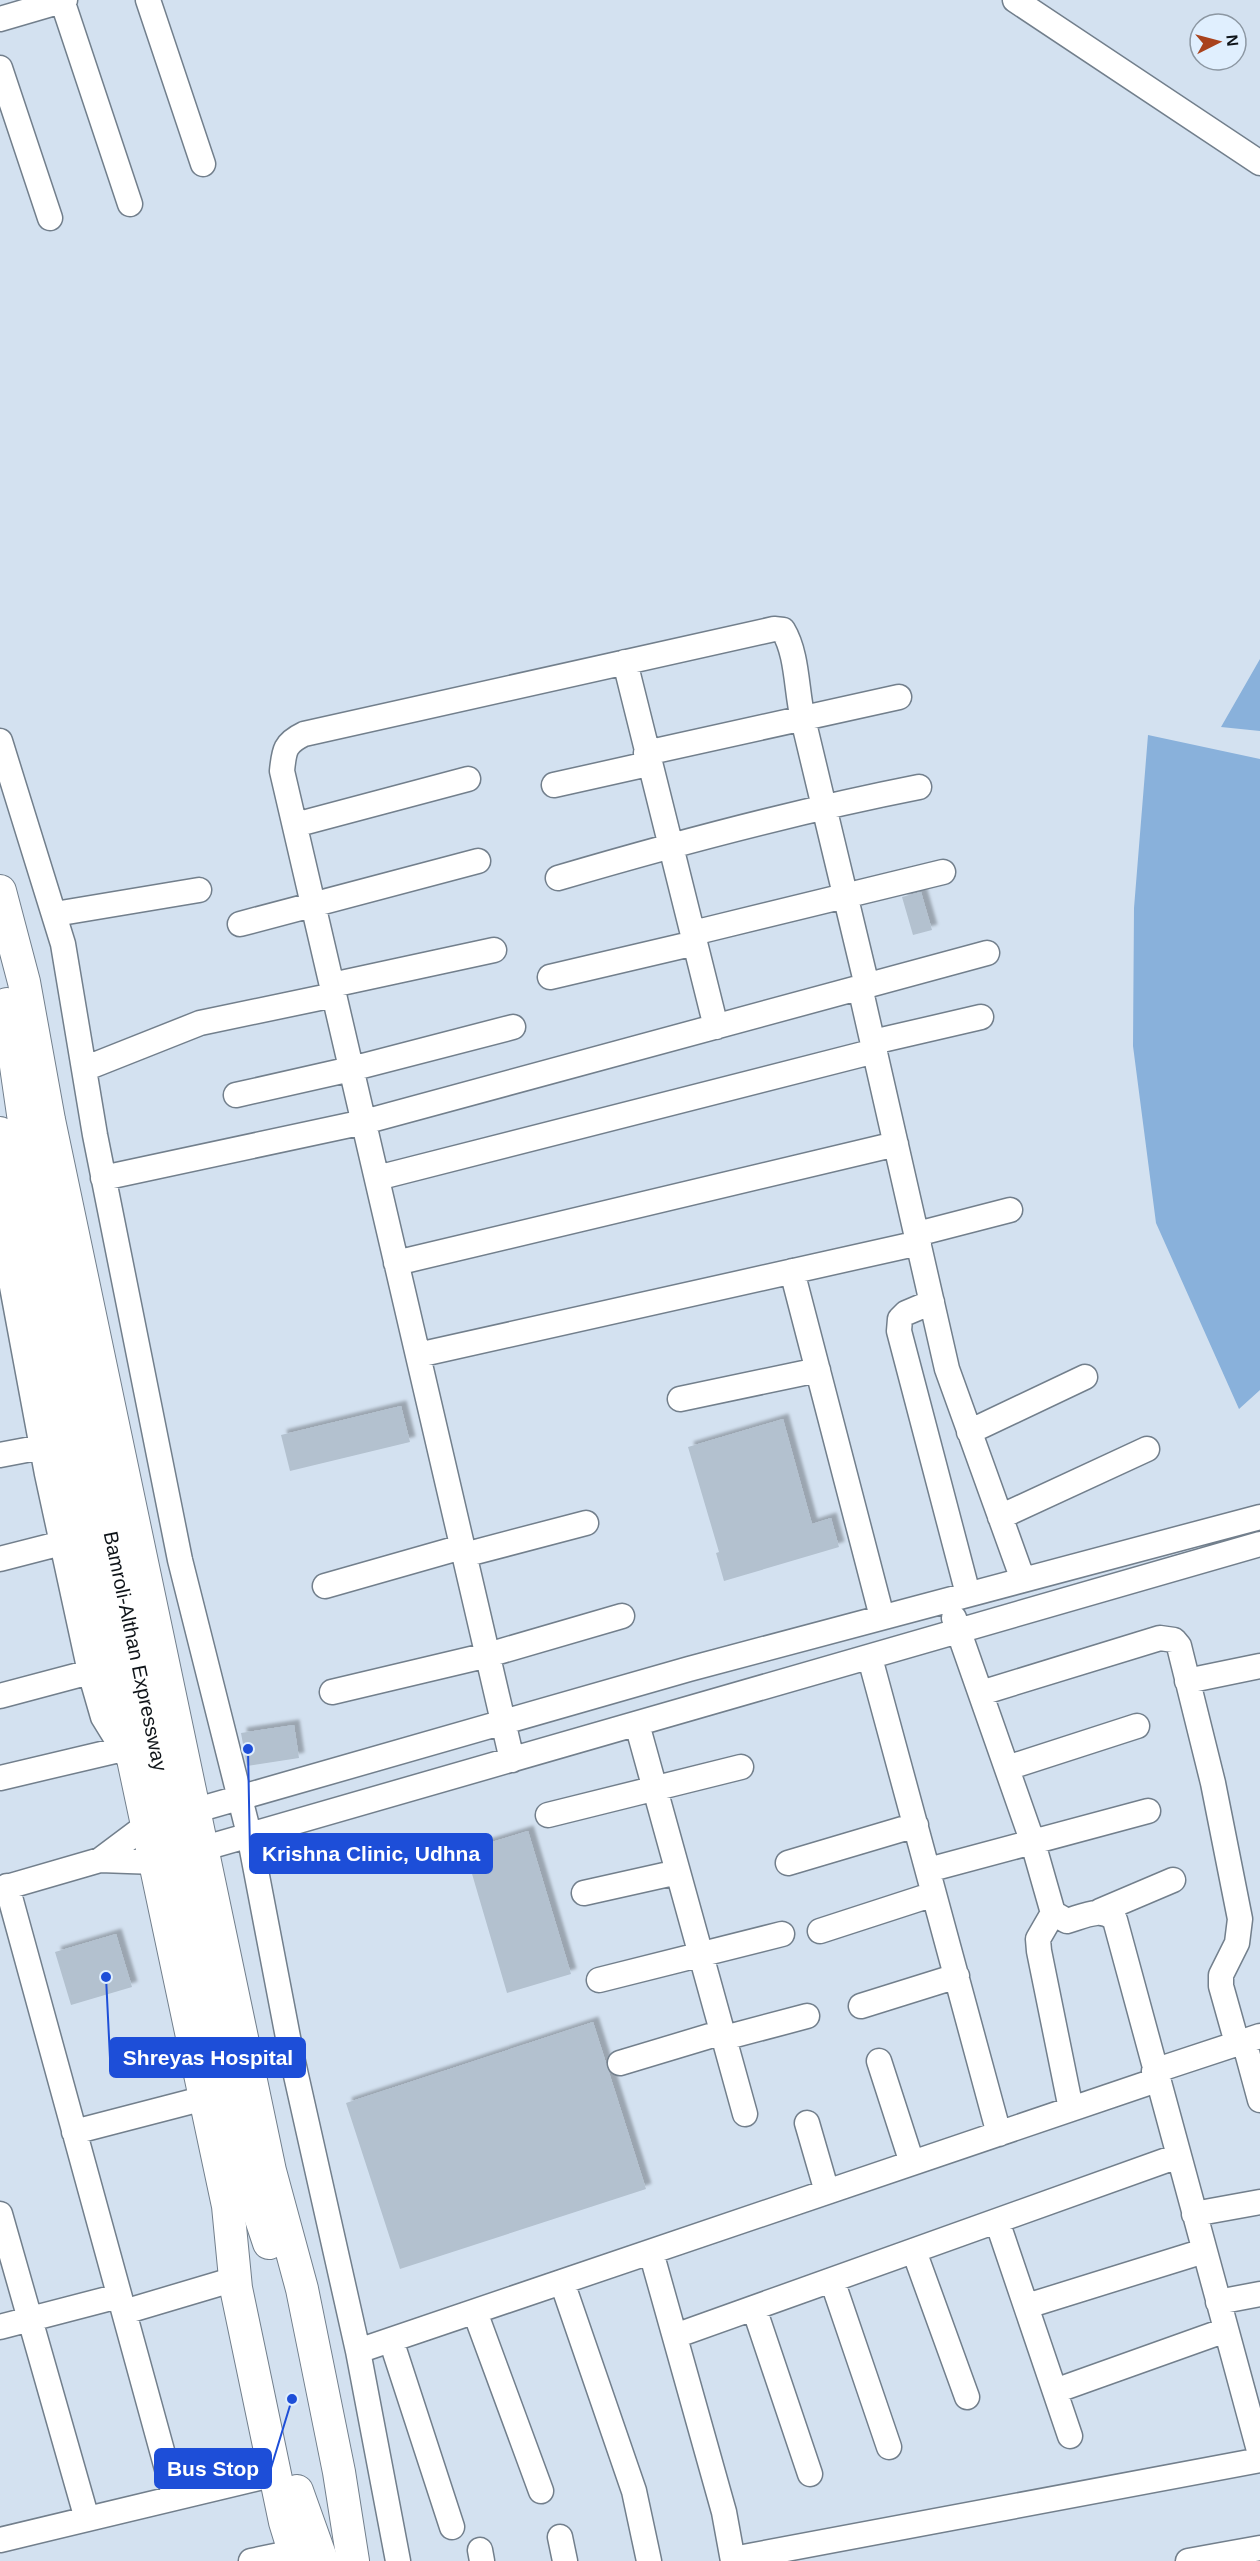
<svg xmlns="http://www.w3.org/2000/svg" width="1260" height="2561" viewBox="0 0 1260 2561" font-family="Arial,sans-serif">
  <defs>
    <filter id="shadow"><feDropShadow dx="5.5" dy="-5.5" stdDeviation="1.5" flood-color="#0004"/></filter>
  </defs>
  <rect width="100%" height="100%" fill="#d3e1f0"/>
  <path fill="#89b1db" d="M1260,659V731L1221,727Z
    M1148,735L1260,759V1390L1239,1409L1156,1223L1133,1046L1134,908Z"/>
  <path fill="#b3c1cf" filter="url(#shadow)" d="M921,892L932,930L913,935L902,897Z
    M401,1406L410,1442L290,1471L281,1435Z
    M783,1419L812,1524L831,1518L839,1547L724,1581L716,1553L719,1552L688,1447Z
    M294,1725L299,1758L247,1766L241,1733Z
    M528,1831L571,1974L507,1993L465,1850Z
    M116,1934L132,1987L71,2005L55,1952Z
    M593,2022L646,2189L400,2269L346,2103Z"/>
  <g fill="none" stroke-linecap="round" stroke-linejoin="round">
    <defs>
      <path id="minor" d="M62,0L130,204
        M148,0L203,164
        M1015,0L1260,163
        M0,19L65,0
        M0,68L50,218
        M625,662L716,1027
        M0,741L63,944L95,1135L180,1560L249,1834L291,2053L358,2351L398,2561
        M646,753L899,697
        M554,785L648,764
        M295,825L468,779
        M558,878C677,843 797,811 919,787
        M55,914L199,890
        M240,924L478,861
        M693,933L943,872
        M550,977L695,943
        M332,985L494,950
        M860,987L947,1369L1023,1580
        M873,1042L981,1017
        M84,1069L200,1023L334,995
        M236,1095L351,1069L513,1027
        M103,1178L364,1122L987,953
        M377,1178L875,1051
        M0,1222L47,1474L90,1672L103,1717L127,1756
        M917,1234L1010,1210
        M396,1263L896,1144
        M792,1271L882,1617
        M932,1302L906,1313L900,1319L899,1331L968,1594
        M418,1355L919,1243
        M680,1399L818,1370
        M969,1432L1085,1377
        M0,1455L42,1447
        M1000,1517L1147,1449
        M464,1555L586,1523
        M0,1559L62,1543
        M325,1586L462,1547
        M954,1618L1033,1843L1053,1913L1067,1921C1084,1916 1102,1906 1115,1920L1260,2454
        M870,1658L999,2134
        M1187,1681L1260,1666
        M332,1692L488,1655L622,1616
        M981,1693L1160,1638L1174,1640L1179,1646L1213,1783L1240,1919L1237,1943L1221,1975V1986L1237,2043
        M0,1696L90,1672
        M637,1724L745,2114
        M512,1760L282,771C284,750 285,743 304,734L774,629L783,630C798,655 796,691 803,719C824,808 846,896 867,986
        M1007,1768L1137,1726
        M0,1778L123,1749
        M548,1815L741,1767
        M100,1860L148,1824L689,1669L1260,1517
        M788,1863L916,1825
        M928,1870L1148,1811
        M7,1886L175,2498
        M0,1889L100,1860L156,1862L1260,1544
        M584,1893L678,1872
        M1100,1911L1173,1880
        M1053,1913L1038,1939L1039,1951L1071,2109
        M820,1931L934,1894
        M599,1980L782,1934
        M861,2006L957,1976
        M724,2038L807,2016
        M1244,2041L1260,2100
        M879,2061L912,2163
        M620,2063L723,2032
        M1154,2071L1260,2036
        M807,2123L827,2192
        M74,2132L205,2098
        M0,2214L87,2519
        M1194,2214L1260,2202
        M997,2221L1070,2436
        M914,2251L967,2397
        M651,2252L724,2512L733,2561
        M832,2280L889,2447
        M562,2282L634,2491L649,2561
        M1218,2302L1260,2294
        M1027,2306L1204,2251
        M754,2308L810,2474
        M124,2312L235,2279
        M475,2312L541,2491
        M0,2327L119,2296
        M675,2336L1178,2156
        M391,2340L452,2527
        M358,2351L1157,2080
        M1055,2391L1226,2330
        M560,2537L565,2561
        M0,2540L275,2474
        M480,2550L482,2561
        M733,2559L1260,2460
        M251,2561L294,2552
        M1188,2561L1260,2548"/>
      <g id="major">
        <path d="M0,891L24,982L49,1120L270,2171L302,2289L339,2472L353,2561"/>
        <path id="s1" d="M7,1004L25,1128L246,2174L269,2243"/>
        <path d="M0,1133L228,2206L236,2288L285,2522L297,2561"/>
        <path d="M297,2491L322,2561"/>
      </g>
    </defs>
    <use href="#minor" stroke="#727f8c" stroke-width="27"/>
    <use href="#major" stroke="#727f8c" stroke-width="34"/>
    <use href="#minor" stroke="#fff" stroke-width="24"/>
    <use href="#major" stroke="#fff" stroke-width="32"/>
  </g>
  <g text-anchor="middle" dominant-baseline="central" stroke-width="4.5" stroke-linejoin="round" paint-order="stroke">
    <g font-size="20" fill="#0f1419" stroke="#e0effe">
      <text stroke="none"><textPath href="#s1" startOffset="660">Bamroli-Althan Expressway</textPath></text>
    </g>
  </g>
  <path fill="none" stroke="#1d4ed8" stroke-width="2" d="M248 1749L250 1854M106 1977L110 2058M292 2399L271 2468"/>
  <g fill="#1d4ed8" stroke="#e0effe" stroke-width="2">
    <circle cx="248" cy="1749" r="6"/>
    <circle cx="106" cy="1977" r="6"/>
    <circle cx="292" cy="2399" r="6"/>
  </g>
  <g fill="#1d4ed8" stroke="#1d4ed8" stroke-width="2">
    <rect x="250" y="1834" width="242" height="39" rx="6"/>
    <rect x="110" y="2038" width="195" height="39" rx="6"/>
    <rect x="155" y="2449" width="116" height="39" rx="6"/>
  </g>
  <g font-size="21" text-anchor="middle" font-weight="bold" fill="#fff">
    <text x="371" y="1861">Krishna Clinic, Udhna</text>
    <text x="208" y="2065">Shreyas Hospital</text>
    <text x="213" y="2476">Bus Stop</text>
  </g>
  <g transform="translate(1218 42) rotate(84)"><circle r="28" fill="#e0effe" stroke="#8c97a2" stroke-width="1.5"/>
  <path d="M0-4.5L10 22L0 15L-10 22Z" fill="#a9421c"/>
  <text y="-9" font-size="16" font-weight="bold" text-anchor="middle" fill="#0f1419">N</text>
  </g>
</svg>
